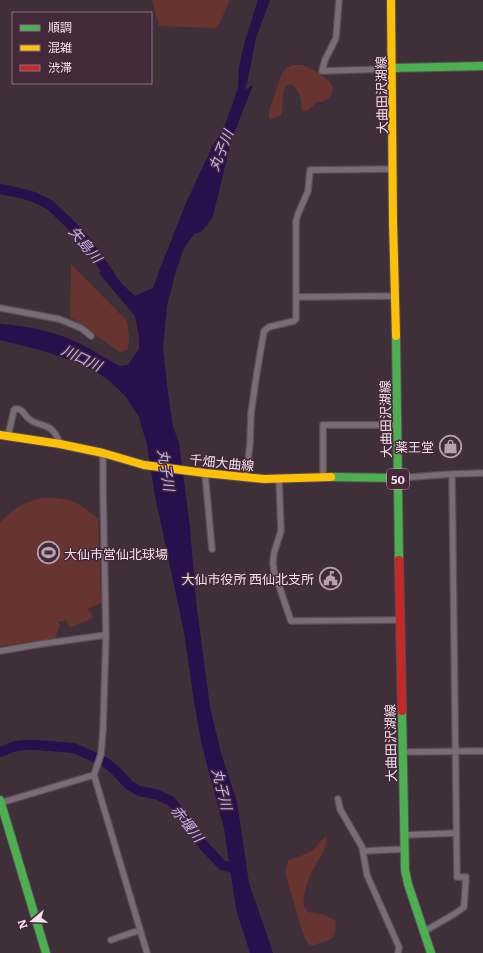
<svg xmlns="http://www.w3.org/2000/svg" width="483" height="953" viewBox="0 0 483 953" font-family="Literata,'Noto Sans JP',serif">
  <rect width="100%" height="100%" fill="#3e2f39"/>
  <path fill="#68342f" d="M152,0H230L221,20L216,28L159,26Z
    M292,65C295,65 299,65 302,65C309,67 327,77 331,84C337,93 326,103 317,102C312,105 308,113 302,111C301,107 302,104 301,101C300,93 296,88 291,84L285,86L283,93L282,113L280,116L270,119L269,117V111L281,76L285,69Z
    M71,264L127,321L129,336L128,349L121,353L70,317Z
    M41,498C67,497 78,501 98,519L101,603L88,609L93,618L70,628L66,620L58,622L60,625L55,638L0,646V522C14,509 21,503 41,498Z
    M325,837L327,838C326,852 317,861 311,873C308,880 302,899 304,906C305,908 307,910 308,912L325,915L335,920C337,927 335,932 332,939L314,945H310L306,941L302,931L286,876V867L289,860C297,857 306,855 314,849C318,846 320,840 325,837Z"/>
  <path fill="#27104b" d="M258,0H270L256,38L247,84L245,88L247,89L251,86L253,85L231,141L213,216L207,225L201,232L194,234L184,248L175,274L167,306L163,347L167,386L173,427L179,442L190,528L196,601L210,707L221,753L237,802L249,883L273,953H250L236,909L224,828L202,746L195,708L184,632L155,496L147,445L139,417L126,397L111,382L97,372L73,361L44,351L0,340V324C25,326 51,330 74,341C90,348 105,358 120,366L128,365L139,349V337L135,316L99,273L107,264L122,284L135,296L153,288L160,269L186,203L212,147L224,128L238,88L239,67L245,41Z"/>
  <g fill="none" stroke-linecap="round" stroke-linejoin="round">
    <path stroke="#27104b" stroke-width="10" d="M0,189L20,193L34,197L50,205L74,228L89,245L111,277
      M0,752L16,746L25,745H35L63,747L74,748L105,762L116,771L129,785L139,791L155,794L171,801L187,821L204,846L222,865L238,870"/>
    <defs>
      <path id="street" d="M339,0L336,38L325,60L322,71L387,69L392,68
        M393,169L310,170L308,191L298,214L296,221V297L395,296
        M0,308L59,319L81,328L91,336
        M8,436L14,410L15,409C23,408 24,415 29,419C36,425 46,424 52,430C56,434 58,438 60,444
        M103,453V490L106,635L103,730L101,754L94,775L147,953
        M205,473L212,549
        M246,477L250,444L251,413L257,372L264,331L269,327L294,321L296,319V297
        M323,477V425H397
        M279,478L281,531L274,553L273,563L274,571L291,621L400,620
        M398,478L452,474L483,473
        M0,651L41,644L106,635
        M402,752L483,751
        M338,799L340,809L362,847L367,875L399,947L398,953
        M0,803L94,775
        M404,835L456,833
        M364,851L405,849
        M424,932C437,923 452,917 464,907L466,877H457L452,474
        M111,940L140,930"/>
      <path id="fast" d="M392,68L483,66
        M396,336L399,560
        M331,477L398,478
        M402,711L405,870L408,884L431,953
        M0,800L46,953"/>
      <path id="slow" d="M391,0L393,221L396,336
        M0,435L60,444L103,453L144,465L205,473L264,479L331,477"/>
      <path id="jam" d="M399,560L402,711"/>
    </defs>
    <use href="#street" stroke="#5a4d55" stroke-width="8"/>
    <use href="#fast" stroke="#5a4d55" stroke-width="10"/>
    <use href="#slow" stroke="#5a4d55" stroke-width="10"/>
    <use href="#jam" stroke="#5a4d55" stroke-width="10"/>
    <use href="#street" stroke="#796c74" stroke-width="5.5"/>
    <use href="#fast" stroke="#4caf50" stroke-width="8"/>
    <use href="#slow" stroke="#ffc107" stroke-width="8"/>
    <use href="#jam" stroke="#c62828" stroke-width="8"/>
  </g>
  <defs>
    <symbol id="shop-ring" viewBox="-11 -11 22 22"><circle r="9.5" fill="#44293b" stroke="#b4a2ad" stroke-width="1.5"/><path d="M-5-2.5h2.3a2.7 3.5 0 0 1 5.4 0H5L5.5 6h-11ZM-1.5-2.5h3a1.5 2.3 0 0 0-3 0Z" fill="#b4a2ad"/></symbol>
    <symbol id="stadium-ring" viewBox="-11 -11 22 22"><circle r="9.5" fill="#44293b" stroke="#b4a2ad" stroke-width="1.5"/><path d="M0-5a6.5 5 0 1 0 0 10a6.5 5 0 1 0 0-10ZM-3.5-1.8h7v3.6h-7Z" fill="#b4a2ad"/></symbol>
    <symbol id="civic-ring" viewBox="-11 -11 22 22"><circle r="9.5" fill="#44293b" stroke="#b4a2ad" stroke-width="1.5"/><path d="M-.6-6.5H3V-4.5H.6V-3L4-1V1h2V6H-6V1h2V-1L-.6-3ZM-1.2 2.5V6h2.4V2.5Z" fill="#b4a2ad"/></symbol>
  </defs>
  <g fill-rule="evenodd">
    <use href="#shop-ring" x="438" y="434" width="25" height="25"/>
    <use href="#stadium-ring" x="36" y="540" width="25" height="25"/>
    <use href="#civic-ring" x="318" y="566" width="25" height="25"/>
  </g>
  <g text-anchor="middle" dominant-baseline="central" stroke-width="3" stroke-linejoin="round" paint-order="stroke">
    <rect fill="#44293b" stroke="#bea9b6" stroke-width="1" x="387" y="469" width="22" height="20" rx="3"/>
    <g font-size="12" font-weight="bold" fill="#f3e0eb">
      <text x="398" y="479">50</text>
    </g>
    <g font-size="13" fill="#f3e0eb" stroke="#44293b">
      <text transform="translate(381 95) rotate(-91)">大曲田沢湖線</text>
      <text transform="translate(385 419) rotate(-91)">大曲田沢湖線</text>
      <text transform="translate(222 462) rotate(6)">千畑大曲線</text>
      <text transform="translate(390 743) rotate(-91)">大曲田沢湖線</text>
    </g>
    <g font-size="13" fill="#f3e0eb" stroke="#44293b" text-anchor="end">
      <text x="434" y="446">薬王堂</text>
      <text x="64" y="553" text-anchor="start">大仙市営仙北球場</text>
      <text x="314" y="578">大仙市役所 西仙北支所</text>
    </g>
    <g font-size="14" font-style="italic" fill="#c2b7f2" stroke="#44293b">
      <text transform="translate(220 150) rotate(-68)">丸子川</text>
      <text transform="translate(86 244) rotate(50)">矢島川</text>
      <text transform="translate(82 357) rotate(25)">川口川</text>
      <text transform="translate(167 470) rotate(81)">丸子川</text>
      <text transform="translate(223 789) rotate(76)">丸子川</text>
      <text transform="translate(188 823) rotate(52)">赤堰川</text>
    </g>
  </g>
  <rect x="12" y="12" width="140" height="72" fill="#44293b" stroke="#8a7281"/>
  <rect x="20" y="25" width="20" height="6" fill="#4caf50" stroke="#8a7281"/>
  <text x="48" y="32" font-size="12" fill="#f3e0eb">順調</text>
  <rect x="20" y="45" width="20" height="6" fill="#ffc107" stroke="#8a7281"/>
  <text x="48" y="52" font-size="12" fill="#f3e0eb">混雑</text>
  <rect x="20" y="65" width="20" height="6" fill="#c62828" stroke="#8a7281"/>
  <text x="48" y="72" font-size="12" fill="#f3e0eb">渋滞</text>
  <g transform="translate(32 921) rotate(251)" stroke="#44293b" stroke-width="3" paint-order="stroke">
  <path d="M0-3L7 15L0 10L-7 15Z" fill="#f3e0eb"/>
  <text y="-6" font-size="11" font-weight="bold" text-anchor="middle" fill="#f3e0eb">N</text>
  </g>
</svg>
